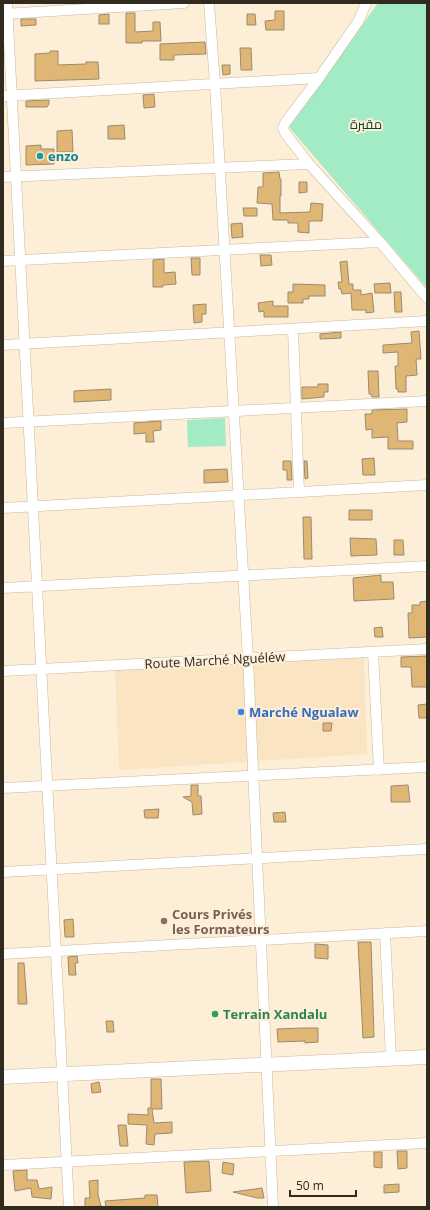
<svg xmlns="http://www.w3.org/2000/svg" width="430" height="1210" viewBox="0 0 430 1210" font-family="'Open Sans',Cairo,sans-serif">
  <rect width="100%" height="100%" fill="#fdeed7"/>
  <path fill="#fbe4c1" d="M364,658L367,754L119,770L115,669Z"/>
  <path fill="#a3ebc4" d="M378,3H427V288L289,127Z
    M225,418L226,446L188,447L187,420Z"/>
  <path fill="#e0b675" stroke="#9b8a70" d="M275,11H284V30H266L265,21L275,20Z
    M126,13H135V32L153,31V22H160L161,41H142V43H126Z
    M109,14V24H99V15Z
    M247,14H255L256,25H247Z
    M21,19H36V25L21,26Z
    M205,42L206,54L174,55V60H160V44Z
    M240,48H251L252,70H241Z
    M50,51H58V65L86,64V62H98L99,79L35,81V54L50,53Z
    M222,65H230V74L223,75Z
    M154,94L155,107L144,108L143,95Z
    M49,100V104L47,107H26V101Z
    M124,125L125,139H108V126Z
    M72,130L73,152H57V131Z
    M41,145V149H54V164L26,165V146Z
    M279,172L280,179H281V196H280V213L310,212L311,203L323,204L322,221H309V233L298,232V223H288V220H273L272,204L257,203L258,187H263V173Z
    M299,182H307V192L299,193Z
    M243,208H257V216H244Z
    M242,223L243,237L232,238L231,224Z
    M260,255H271L272,265L261,266Z
    M191,258H200V275H192Z
    M164,259V273L175,272L176,284L163,285V287H153V260Z
    M347,261L349,284H353V290H361V295L372,293L374,312L366,313V310H352L351,293L342,294L341,289H339L338,282H342L340,262Z
    M390,283L391,293H375L374,284Z
    M293,284L325,285V296H309V299H303V303H288V292H293Z
    M394,292H401L402,312H395Z
    M273,301V306H288V317H264V311L259,312L258,303Z
    M206,304V314H202V322L194,323L193,305Z
    M419,331L421,359H416L417,375L406,376V392H398V389H396L395,366H398V352L383,353V345L412,343L411,332Z
    M341,332V338L320,339V334Z
    M368,371H378L379,397H372L371,394H369Z
    M318,384H328V392H324V397L302,399V387H318Z
    M111,389V400L74,402V391Z
    M407,409V422L397,423L398,441H413V449H388V437L372,438V429L366,430L365,414H372V410Z
    M161,421V430L153,431L154,442H146V433L134,434V423Z
    M374,458L375,475H363L362,459Z
    M283,461H291L292,480H287V470H283Z
    M304,461H307L308,478L305,479Z
    M227,469L228,482L204,483V470Z
    M349,510H372V520H349Z
    M303,517H311L312,559H304Z
    M350,538L376,539L377,555L351,556Z
    M394,540H403L404,555H394Z
    M381,575V582H393L394,599L354,601L353,578Z
    M427,601V637L409,638L408,613H412V605H420V602Z
    M382,627L383,637H375L374,628Z
    M427,656V687H412L411,667H401V657Z
    M427,704V718H419L418,705Z
    M323,723H332L331,731H323Z
    M191,785H198V796H201L202,814L193,815L192,802L183,797L191,796Z
    M408,785L410,802H391V786Z
    M159,809L158,818H145L144,810Z
    M285,812L286,822H274L273,813Z
    M73,919L74,937H65L64,920Z
    M358,942H371L374,1037L363,1038Z
    M315,944L328,945V959L315,958Z
    M77,956L78,963H75L76,975H69L68,957Z
    M18,963H24L27,1004H18Z
    M106,1021H113L114,1032H107Z
    M302,1028H318V1042L305,1043V1041L278,1042L277,1029Z
    M151,1079H161L162,1109H152L154,1123L172,1122V1133L155,1134L154,1145L146,1144L147,1125L128,1124V1114L148,1115V1108H151Z
    M99,1082L101,1092L92,1093L91,1084Z
    M118,1125H126L128,1146H120Z
    M397,1151H407V1168L398,1169Z
    M374,1152H382V1168L374,1167Z
    M209,1161L211,1191L186,1193L184,1162Z
    M223,1162L234,1164L233,1175L222,1173Z
    M27,1170V1180H37L39,1189L52,1187L51,1199L32,1197L31,1188L15,1191L13,1171Z
    M98,1180V1195L101,1206L85,1207V1198H90L89,1181Z
    M399,1184V1192L384,1193V1185Z
    M262,1188L264,1198H257L233,1192Z
    M145,1195H157L158,1207H106L105,1201L145,1198Z"/>
  <g fill="none" stroke-linecap="round" stroke-linejoin="round">
    <defs>
      <path id="street" d="M7,3L69,1207
        M209,3L215,84L248,659L273,1207
        M366,3L359,20L353,29L319,78L285,123L283,128L285,133L309,164L380,242L427,298
        M3,14L184,3
        M3,96L319,78
        M3,177L309,164
        M3,261L380,242
        M293,329L299,492
        M3,345L427,321
        M3,423L427,401
        M3,508L427,485
        M3,588L427,566
        M373,652L379,770
        M3,671L427,649
        M3,788L427,767
        M3,872L427,849
        M385,933L391,1058
        M3,954L427,931
        M3,1165L427,1143"/>
      <path id="secondary" d="M3,1077L427,1057"/>
    </defs>
    <use href="#street" stroke="#cab89d" stroke-width="11"/>
    <use href="#secondary" stroke="#cab89d" stroke-width="15"/>
    <use href="#street" stroke="#fff" stroke-width="10"/>
    <use href="#secondary" stroke="#fff" stroke-width="14"/>
  </g>
  <circle fill="#0f9aa8" stroke="#fdeed7" stroke-width="1.5" cx="40" cy="156" r="4"/>
  <circle fill="#3f7fe0" stroke="#fdeed7" stroke-width="1.5" cx="241" cy="712" r="4"/>
  <circle fill="#8d6e63" stroke="#fdeed7" stroke-width="1.5" cx="164" cy="921" r="4"/>
  <circle fill="#2e9e5b" stroke="#fdeed7" stroke-width="1.5" cx="215" cy="1014" r="4"/>
  <g text-anchor="middle" dominant-baseline="central" stroke-width="4" stroke-linejoin="round" paint-order="stroke">
    <g font-size="13" fill="#07472d" stroke="#fdeed7">
      <text x="366" y="124">مقبرة</text>
    </g>
    <g font-size="13" font-weight="bold" fill="#0d838f" stroke="#fdeed7" text-anchor="start">
      <text x="48" y="156">enzo</text>
    </g>
    <g font-size="13" fill="#312a1f" stroke="#fdeed7">
      <text transform="translate(215 660) rotate(-3)">Route Marché Nguéléw</text>
    </g>
    <g font-size="13" font-weight="bold" fill="#366cbe" stroke="#fdeed7" text-anchor="start">
      <text x="249" y="712">Marché Ngualaw</text>
    </g>
    <g font-size="13" font-weight="bold" fill="#785e54" stroke="#fdeed7" text-anchor="start">
      <text x="172" y="914">Cours Privés<tspan x="172" dy="15">les Formateurs</tspan></text>
    </g>
    <g font-size="13" font-weight="bold" fill="#27864d" stroke="#fdeed7" text-anchor="start">
      <text x="223" y="1014">Terrain Xandalu</text>
    </g>
  </g>
  <rect width="430" height="1210" fill="none" stroke="#312a1f" stroke-width="8"/>
  <path d="M290 1190v6h66v-6" fill="none" stroke="#312a1f" stroke-width="2"/>
  <text x="296" y="1190" font-size="12" fill="#312a1f" stroke="#fdeed7" stroke-width="3" paint-order="stroke">50 m</text>
</svg>
